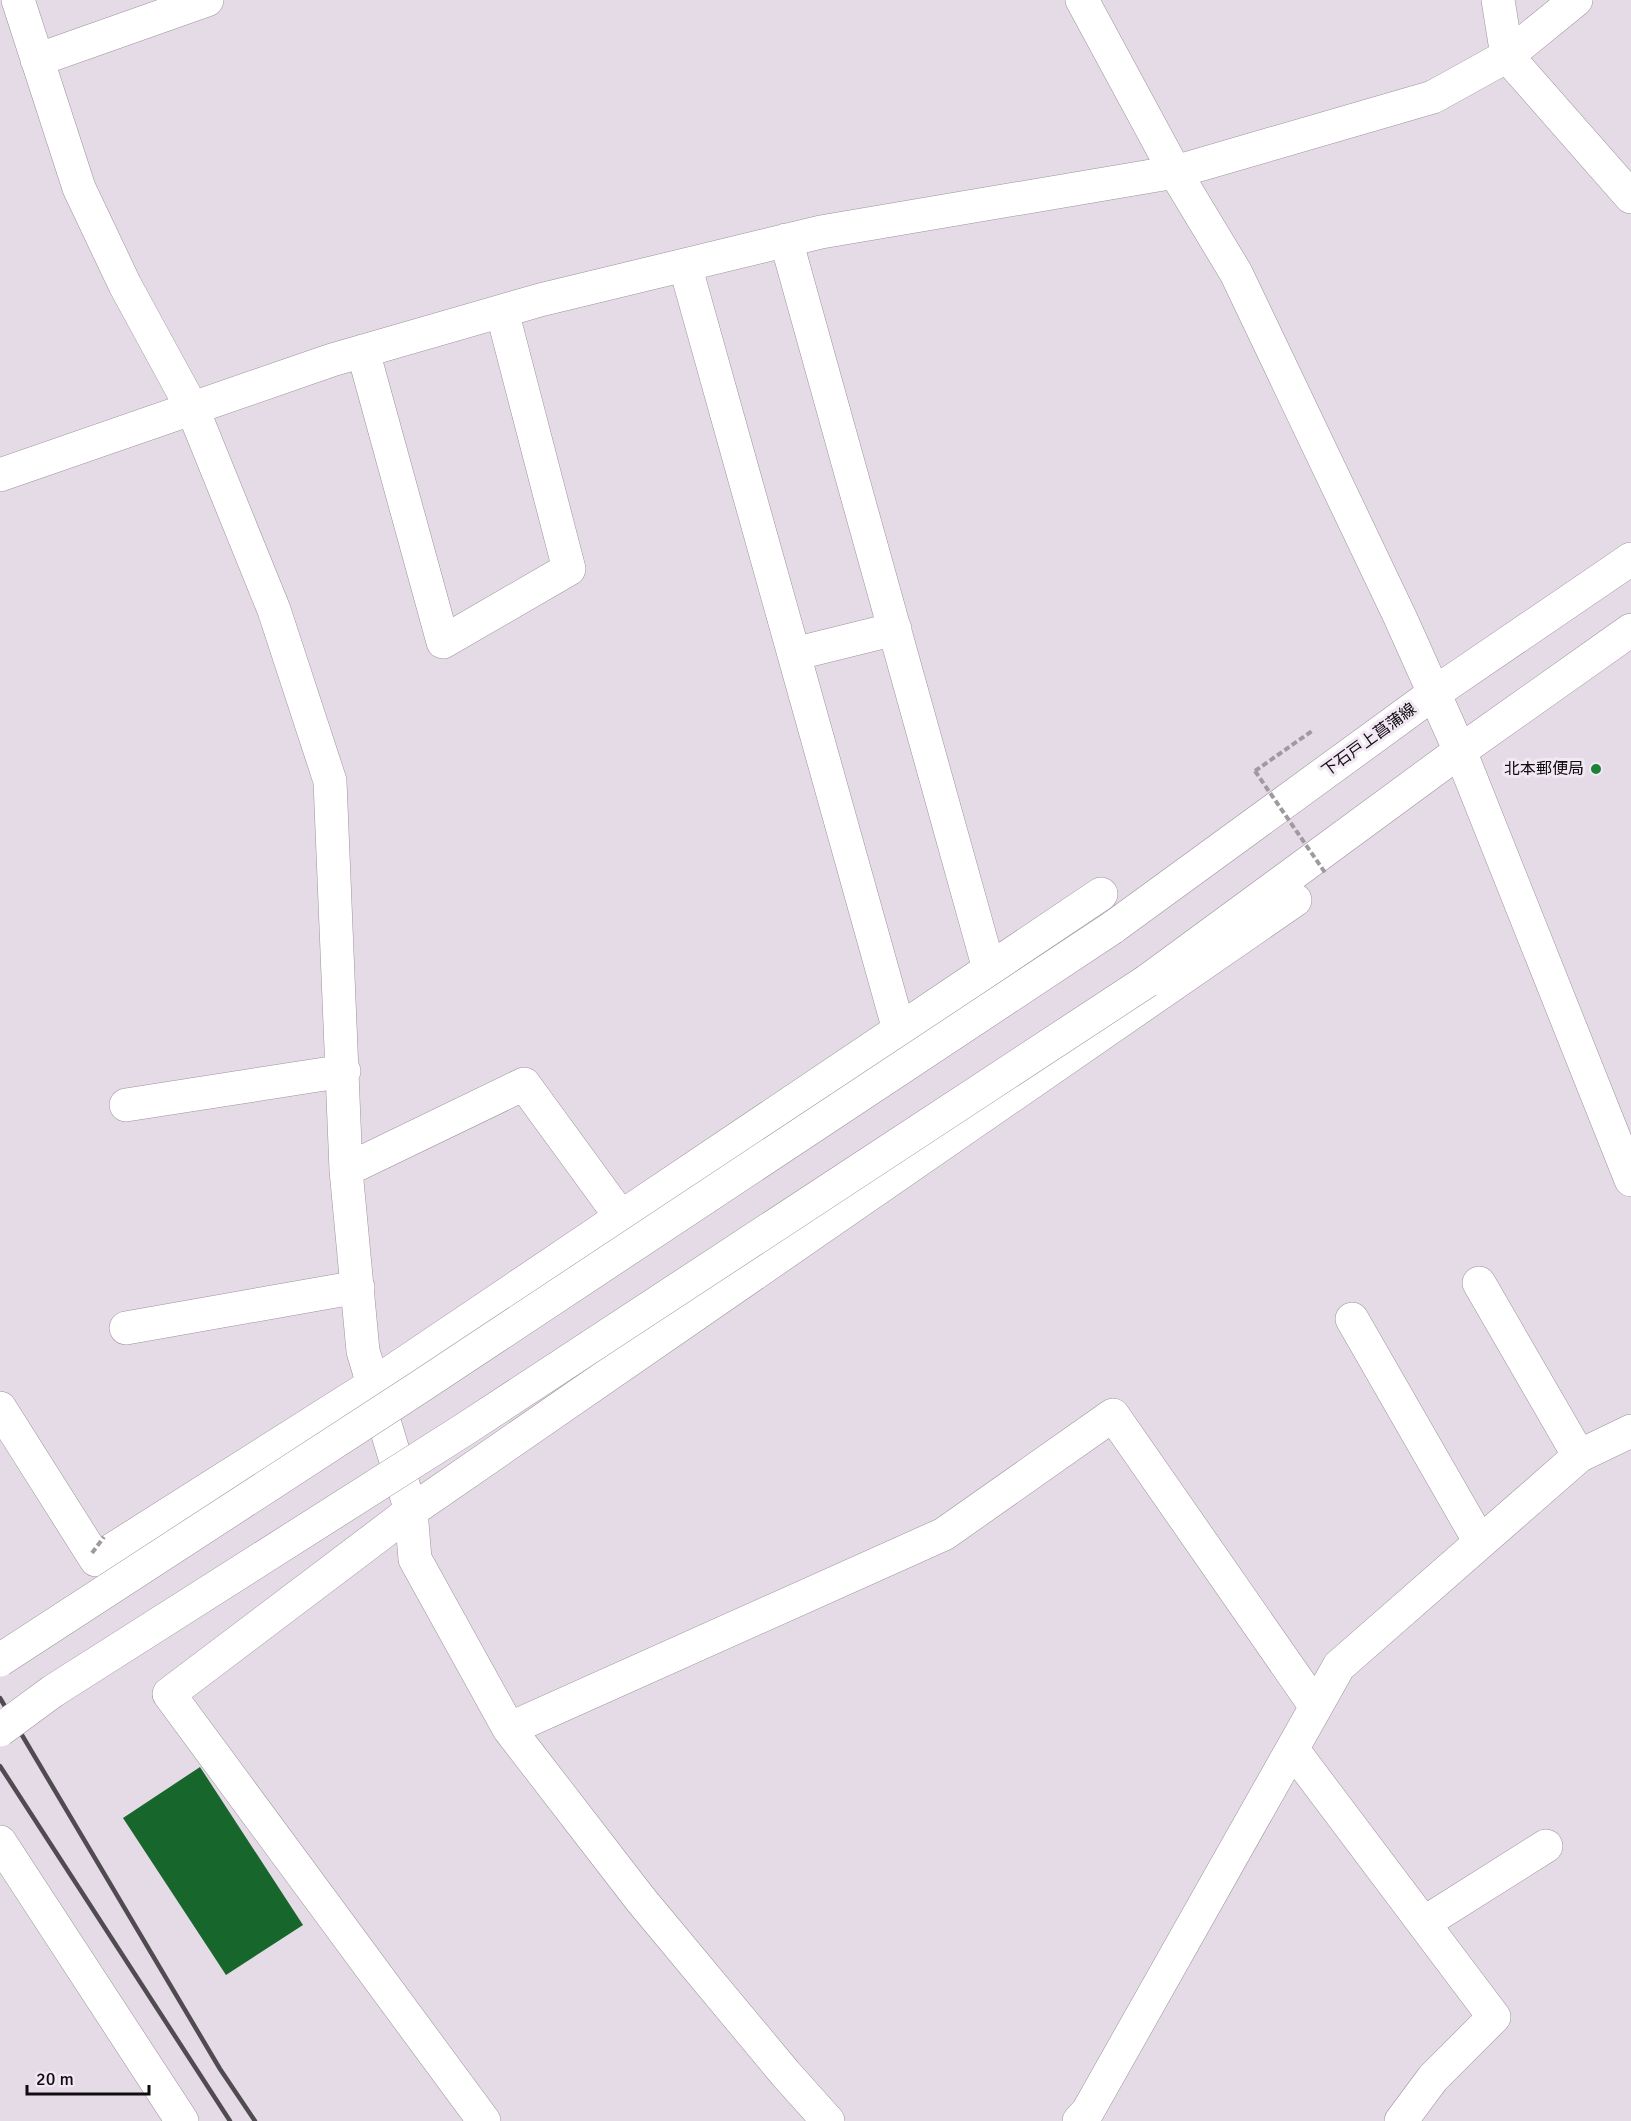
<svg xmlns="http://www.w3.org/2000/svg" width="1631" height="2121" viewBox="0 0 1631 2121" font-family="Signika,'Noto Sans JP',sans-serif">
  <rect width="100%" height="100%" fill="#e5dbe6"/>
  <path fill="#17662c" d="M200,1767L303,1925L226,1975L123,1818Z"/>
  <g fill="none" stroke-linecap="round" stroke-linejoin="round">
    <defs>
      <path id="minor" d="M18,0L79,188L125,285L193,410L274,610L330,781L346,1170L363,1351L411,1511L415,1559L509,1729L641,1900L785,2073L828,2121
        M1498,0L1507,56L1631,197
        M37,60L207,0
        M786,240L989,969
        M685,265L899,1030
        M363,351L443,642L569,569L502,311
        M0,475L332,360L540,300L821,232L1175,172L1433,97L1507,56L1576,0
        M794,654L895,629
        M126,1105L344,1071
        M621,1217L1101,894
        M1479,1283L1579,1456
        M1352,1319L1480,1542
        M126,1328L358,1287
        M0,1408L96,1560L372,1385L621,1217L524,1084L346,1170
        M509,1729L944,1534L1113,1415L1316,1707
        M1293,1750L1494,2017L1433,2078L1401,2121
        M0,1842L182,2121
        M1424,1923L1546,1846
        M484,2121L169,1694L411,1511L1295,900
        M1079,2121L1088,2111L1339,1666L1579,1456L1631,1431"/>
      <path id="tertiary" d="M1082,0L1175,172L1236,273L1400,617L1460,751L1631,1180"/>
      <path id="secondary" d="M1112,928L1433,694L1631,559
        M1147,981L1460,751L1631,630"/>
    </defs>
    <use href="#minor" stroke="#9c929c" stroke-width="34"/>
    <use href="#tertiary" stroke="#9c929c" stroke-width="34"/>
    <use href="#secondary" stroke="#9c929c" stroke-width="34"/>
    <path stroke="#a199a2" stroke-width="4" stroke-dasharray="6 3" stroke-linecap="butt" d="M1255,771L1312,731"/>
    <use href="#minor" stroke="#fff" stroke-width="33"/>
    <use href="#tertiary" stroke="#fff" stroke-width="33"/>
    <use href="#secondary" stroke="#fff" stroke-width="33"/>
    <path stroke="#504b51" stroke-width="4.5" d="M0,1698L220,2069L255,2121
      M0,1766L230,2121"/>
    <defs>
      <path id="secondary-bridge" d="M0,1660L421,1386L1112,928
        M0,1730L53,1691L465,1429L1147,981"/>
    </defs>
    <use href="#secondary-bridge" stroke="#9c929c" stroke-width="34" stroke-linecap="butt"/>
    <path stroke="#a199a2" stroke-width="4" stroke-dasharray="6 3" stroke-linecap="butt" d="M1255,771L1326,874
      M92,1553L104,1537"/>
    <use href="#secondary-bridge" stroke="#fff" stroke-width="33"/>
  </g>
  <circle fill="#1a8237" stroke="#f2e8f3" stroke-width="2" cx="1596" cy="769" r="6"/>
  <g text-anchor="middle" dominant-baseline="central" stroke-width="6" stroke-linejoin="round" paint-order="stroke">
    <g font-size="16" fill="#100d11" stroke="#f2e8f3">
      <text transform="translate(1369 740) rotate(-36)">下石戸上菖蒲線</text>
    </g>
    <g font-size="16" fill="#100d11" stroke="#f2e8f3" text-anchor="end">
      <text x="1584" y="769">北本郵便局</text>
    </g>
  </g>
  <path d="M27 2085v9h122v-9" fill="none" stroke="#100d11" stroke-width="3"/>
  <text x="36" y="2085" font-size="18" fill="#100d11" stroke="#f2e8f3" stroke-width="4.5" paint-order="stroke">20 m</text>
</svg>
